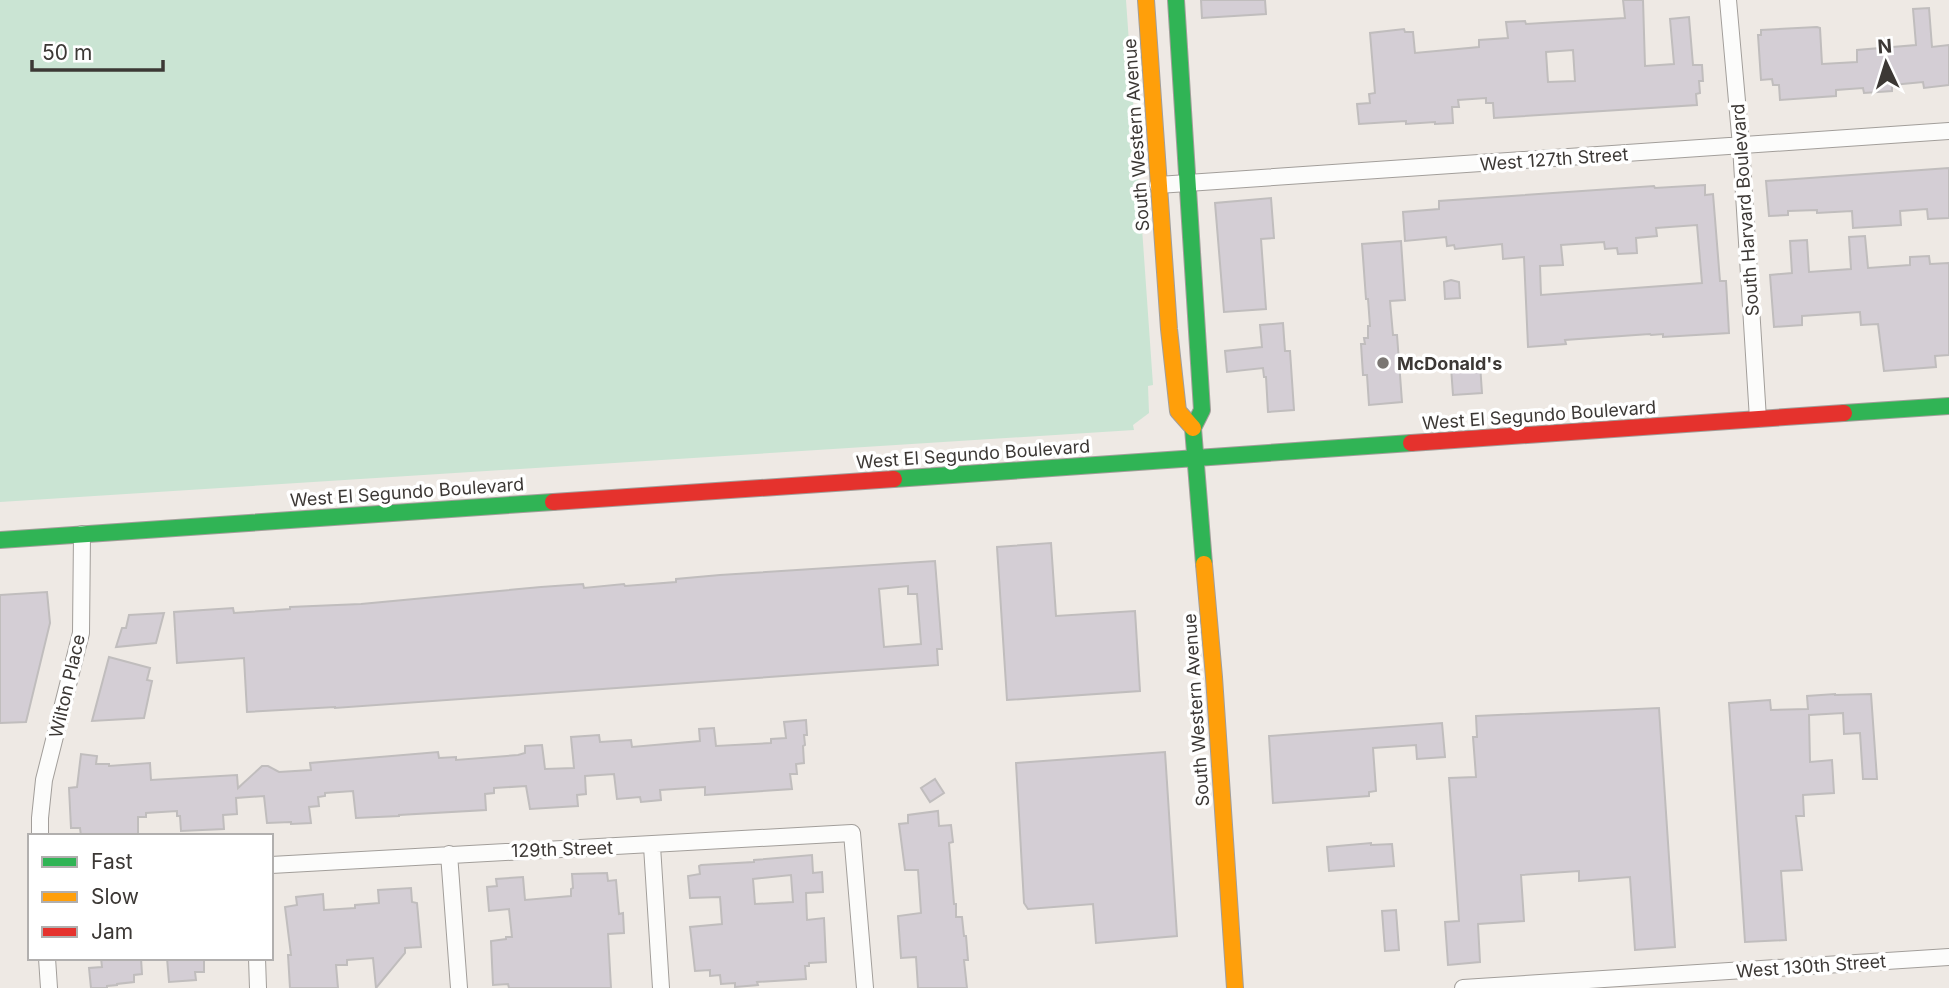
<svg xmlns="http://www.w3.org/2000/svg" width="1949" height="988" viewBox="0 0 1949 988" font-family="Inter,sans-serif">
  <rect width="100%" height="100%" fill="#eee9e4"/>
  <path fill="#cae4d3" d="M0,0H1126L1153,385L1148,386L1149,413L1133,425L1134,430L0,502Z"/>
  <path fill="#d4ced5" stroke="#c0bdbd" stroke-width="2" fill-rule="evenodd" d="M1201,0H1265L1266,14L1202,18Z
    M1623,0H1643L1645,66L1674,64L1670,19L1689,17L1693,65H1702L1703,81H1699L1700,93L1696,94L1697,105L1494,118L1493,103H1486V98L1458,100L1459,107H1452L1453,123L1435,124V122L1406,124V121L1359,124L1357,104L1370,103L1369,94L1375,93L1370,33L1404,29L1405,32H1413L1415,53L1479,47V40L1508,38L1506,22L1525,21L1526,24L1625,18ZM1573,50L1575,81L1548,82L1546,52Z
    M1929,8L1932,47L1949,45V85L1924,88L1923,82L1892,85V91L1864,93L1863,88L1836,90V96L1780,100L1779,85H1773L1772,79L1761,80L1758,35H1761V30L1817,27L1820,28L1822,64L1857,62V50L1916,45L1913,9Z
    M1949,168V218L1928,219L1927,209L1900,211L1901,225L1853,228L1852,211L1817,213V210L1788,211V215L1769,216L1766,181Z
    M1705,185V195L1713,194L1720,281H1726L1729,333L1663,337V334L1651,335L1650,334L1565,340L1566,344L1528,347L1524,257L1503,259L1502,244L1455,249L1454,245L1447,246L1446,237L1405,241L1403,212L1439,209V201L1654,186L1655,188ZM1697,225L1702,283L1541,295L1540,266L1563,265L1561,245L1604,242L1605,249L1617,248L1618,254L1637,253L1636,238L1657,236L1656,228Z
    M1271,198L1274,238L1261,239L1266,309L1224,312L1215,203Z
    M1865,236L1868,268L1910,265V257L1929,256L1930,264L1949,263V355L1935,356L1936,367L1884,371L1878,324L1861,325L1860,312L1802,316V325L1774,327L1770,275L1792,273L1790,241L1807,240L1809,272L1851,269L1849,237Z
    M1401,241L1405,300L1390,301L1393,335H1397L1402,402L1369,405L1367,375H1363L1361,344H1365L1364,338H1368V326H1370L1368,299H1366L1362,244Z
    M1451,280L1459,282L1460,298L1445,299L1444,282Z
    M1283,323L1285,351H1290L1294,410L1268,412L1266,377H1264L1263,368L1227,372L1225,351L1262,347L1260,325Z
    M1480,364L1482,393L1453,395L1451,367Z
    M1051,543L1056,616L1135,611L1140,691L1007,700L997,547Z
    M935,561L942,649H937L938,665L335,708V707L247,712L244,658L177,663L174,612L233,608L234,613L290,609V607L361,604L541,587L583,584L584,588L624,584L625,586L676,582V579L720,575ZM908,586V594H917L921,644L884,647L879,589Z
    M47,592L50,623L26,722L0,723V595Z
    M164,613L156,643L116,647L122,628H126L129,615Z
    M109,657L150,668L147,680L152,681L144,718L92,721Z
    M1835,694V695L1871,694L1877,779H1863L1860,733L1844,734L1843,713L1809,715L1810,762L1832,760L1834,793L1803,795L1804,816H1796L1802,870L1781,871L1786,940L1745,942L1729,703L1770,700L1771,710L1808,709L1807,696Z
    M1659,708L1675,947L1635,950L1630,877L1579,881V871L1521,875L1524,921L1478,924L1480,962L1448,965L1445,922L1459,921L1449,778L1476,777L1473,737H1477L1476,716Z
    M806,720L807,735H804L805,745L803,746L804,763L796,764L797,774H790L792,789L705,795V787L660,790L661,800L641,802L640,797L617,799L614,774L585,776L586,794L577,795L578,806L530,809L526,786L494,788V793L485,794L486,810L399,815V816L356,818L353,791L325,793V796L318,797L319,806L309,807L311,823L291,824V822L267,823L264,796L236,798L237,814L223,815L224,829L181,831L180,816H177V811L146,813V817H138V834L81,836L80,828H71L69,788L77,787L81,754L97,756L96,764H109V766L150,763L151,780L237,775L238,788L262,766H268L279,772L311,770L310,763L438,752L439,758L456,757V760L518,755L525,753V746L542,745L545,769L574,768L571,737L599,735L600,742L631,740L632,747L700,741L699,729L714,728L716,746L771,743V739L786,738L784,722Z
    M1442,723L1445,757L1417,759L1416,745L1373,748L1376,791L1369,792V796L1273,803L1269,736Z
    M1165,752L1177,936L1096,943L1093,904L1028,909L1024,903L1016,763Z
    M935,779L944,793L930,802L921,788Z
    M938,811L939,826L951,825L953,842L949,843L954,904H956V917H962L964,936H966L968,960H964L967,988H918L916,957L901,958L898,916L921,913L918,870H905L899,824L908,823V815Z
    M1371,843V845L1392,844L1394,866L1329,871L1327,847Z
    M812,855L813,873L822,872L823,892L806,893L807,920L824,918L826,962L809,963V966H805L806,979L757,982L758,985L735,987V983L721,984L720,975L710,976V970L695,971L690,927L722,924L720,897L690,898L688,876L700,874L699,866L701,865L754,862V860ZM791,875L793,902L755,904L753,879Z
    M607,873L608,881L616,880L619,914L623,913L624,933L608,934L611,988H509L508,984L493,985L491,941L506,939V937H512L509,909L489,911L487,887L497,886L496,879L523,877L525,900L571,896V889L573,888L572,874Z
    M411,888L412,902L417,903L421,947L405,948V953L376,988L373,958L347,960V965H336L338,988H290L288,955H291L285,907L297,905L296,897L323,894L324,910L355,908V905L379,903L378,890Z
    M1396,910L1399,950L1385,951L1382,911Z
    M101,958H141L142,974L134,975V982L117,984V985L107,986V988H91L89,968L102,967Z
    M167,958H204V972H195L196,980L169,982Z"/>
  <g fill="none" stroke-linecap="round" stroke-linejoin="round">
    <defs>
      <path id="street" d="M1728,0L1741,146L1758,419
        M1158,185L1949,131
        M40,836V818L44,780L81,633L82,534
        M652,846L661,988
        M449,854L459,988
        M271,865C465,853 659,845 852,833L865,988
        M47,958L49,988
        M257,958L258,988
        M1463,988L1949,957"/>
      <path id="fast" d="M1176,0L1202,410L1193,428L1204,564
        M1844,413L1949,406
        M894,479L1411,443
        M0,540L553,502"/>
      <path id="slow" d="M1146,0L1169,329L1178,411L1193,428
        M1204,564L1214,677L1235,988"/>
      <path id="jam" d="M1411,443L1844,413
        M553,502L894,479"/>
    </defs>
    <use href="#street" stroke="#a29e9a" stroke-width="18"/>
    <use href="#fast" stroke="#a29e9a" stroke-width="18"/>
    <use href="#slow" stroke="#a29e9a" stroke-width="18"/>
    <use href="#jam" stroke="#a29e9a" stroke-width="18"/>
    <use href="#street" stroke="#fcfcfb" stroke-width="16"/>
    <use href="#fast" stroke="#30b455" stroke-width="16"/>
    <use href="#slow" stroke="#ff9f0a" stroke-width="16"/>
    <use href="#jam" stroke="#e5322d" stroke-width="16"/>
  </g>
  <circle fill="#7a7672" stroke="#fff" stroke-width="2.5" cx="1383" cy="363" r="7"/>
  <g text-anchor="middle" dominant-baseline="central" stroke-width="7" stroke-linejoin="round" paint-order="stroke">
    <g font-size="18" fill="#3c3835" stroke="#fff">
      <text transform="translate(1136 135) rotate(-94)">South Western Avenue</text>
      <text transform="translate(1554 159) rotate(-4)">West 127th Street</text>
      <text transform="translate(1745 210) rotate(-94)">South Harvard Boulevard</text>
      <text transform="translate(1539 415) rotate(-4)">West El Segundo Boulevard</text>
      <text transform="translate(973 454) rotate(-4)">West El Segundo Boulevard</text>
      <text transform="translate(407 492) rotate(-4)">West El Segundo Boulevard</text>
      <text transform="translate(67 686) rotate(-77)">Wilton Place</text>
      <text transform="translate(1196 710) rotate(-94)">South Western Avenue</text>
      <text transform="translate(562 849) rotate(-2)">129th Street</text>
      <text transform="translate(1811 966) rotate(-4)">West 130th Street</text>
    </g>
    <g font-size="18" font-weight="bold" fill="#3c3835" stroke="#fff" text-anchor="start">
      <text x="1397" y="363">McDonald's</text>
    </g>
  </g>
  <rect x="28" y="834" width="245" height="126" fill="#ffffff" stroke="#b1afae" stroke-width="2"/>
  <rect x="42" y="857" width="35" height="10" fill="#30b455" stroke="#b1afae" stroke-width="2"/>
  <text x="91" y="869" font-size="21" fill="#3c3835">Fast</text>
  <rect x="42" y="892" width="35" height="10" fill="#ff9f0a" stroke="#b1afae" stroke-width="2"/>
  <text x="91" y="904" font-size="21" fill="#3c3835">Slow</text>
  <rect x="42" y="927" width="35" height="10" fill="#e5322d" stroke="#b1afae" stroke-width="2"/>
  <text x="91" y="939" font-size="21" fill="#3c3835">Jam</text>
  <g transform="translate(1886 63) rotate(356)" stroke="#ffffff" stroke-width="5" paint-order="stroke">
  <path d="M0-5L12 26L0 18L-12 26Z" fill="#3c3835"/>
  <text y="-10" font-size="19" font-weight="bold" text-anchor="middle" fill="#3c3835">N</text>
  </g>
  <path d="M32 60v10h131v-10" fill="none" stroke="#3c3835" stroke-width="3.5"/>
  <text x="42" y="60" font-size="21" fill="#3c3835" stroke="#ffffff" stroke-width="5" paint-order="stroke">50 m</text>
</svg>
